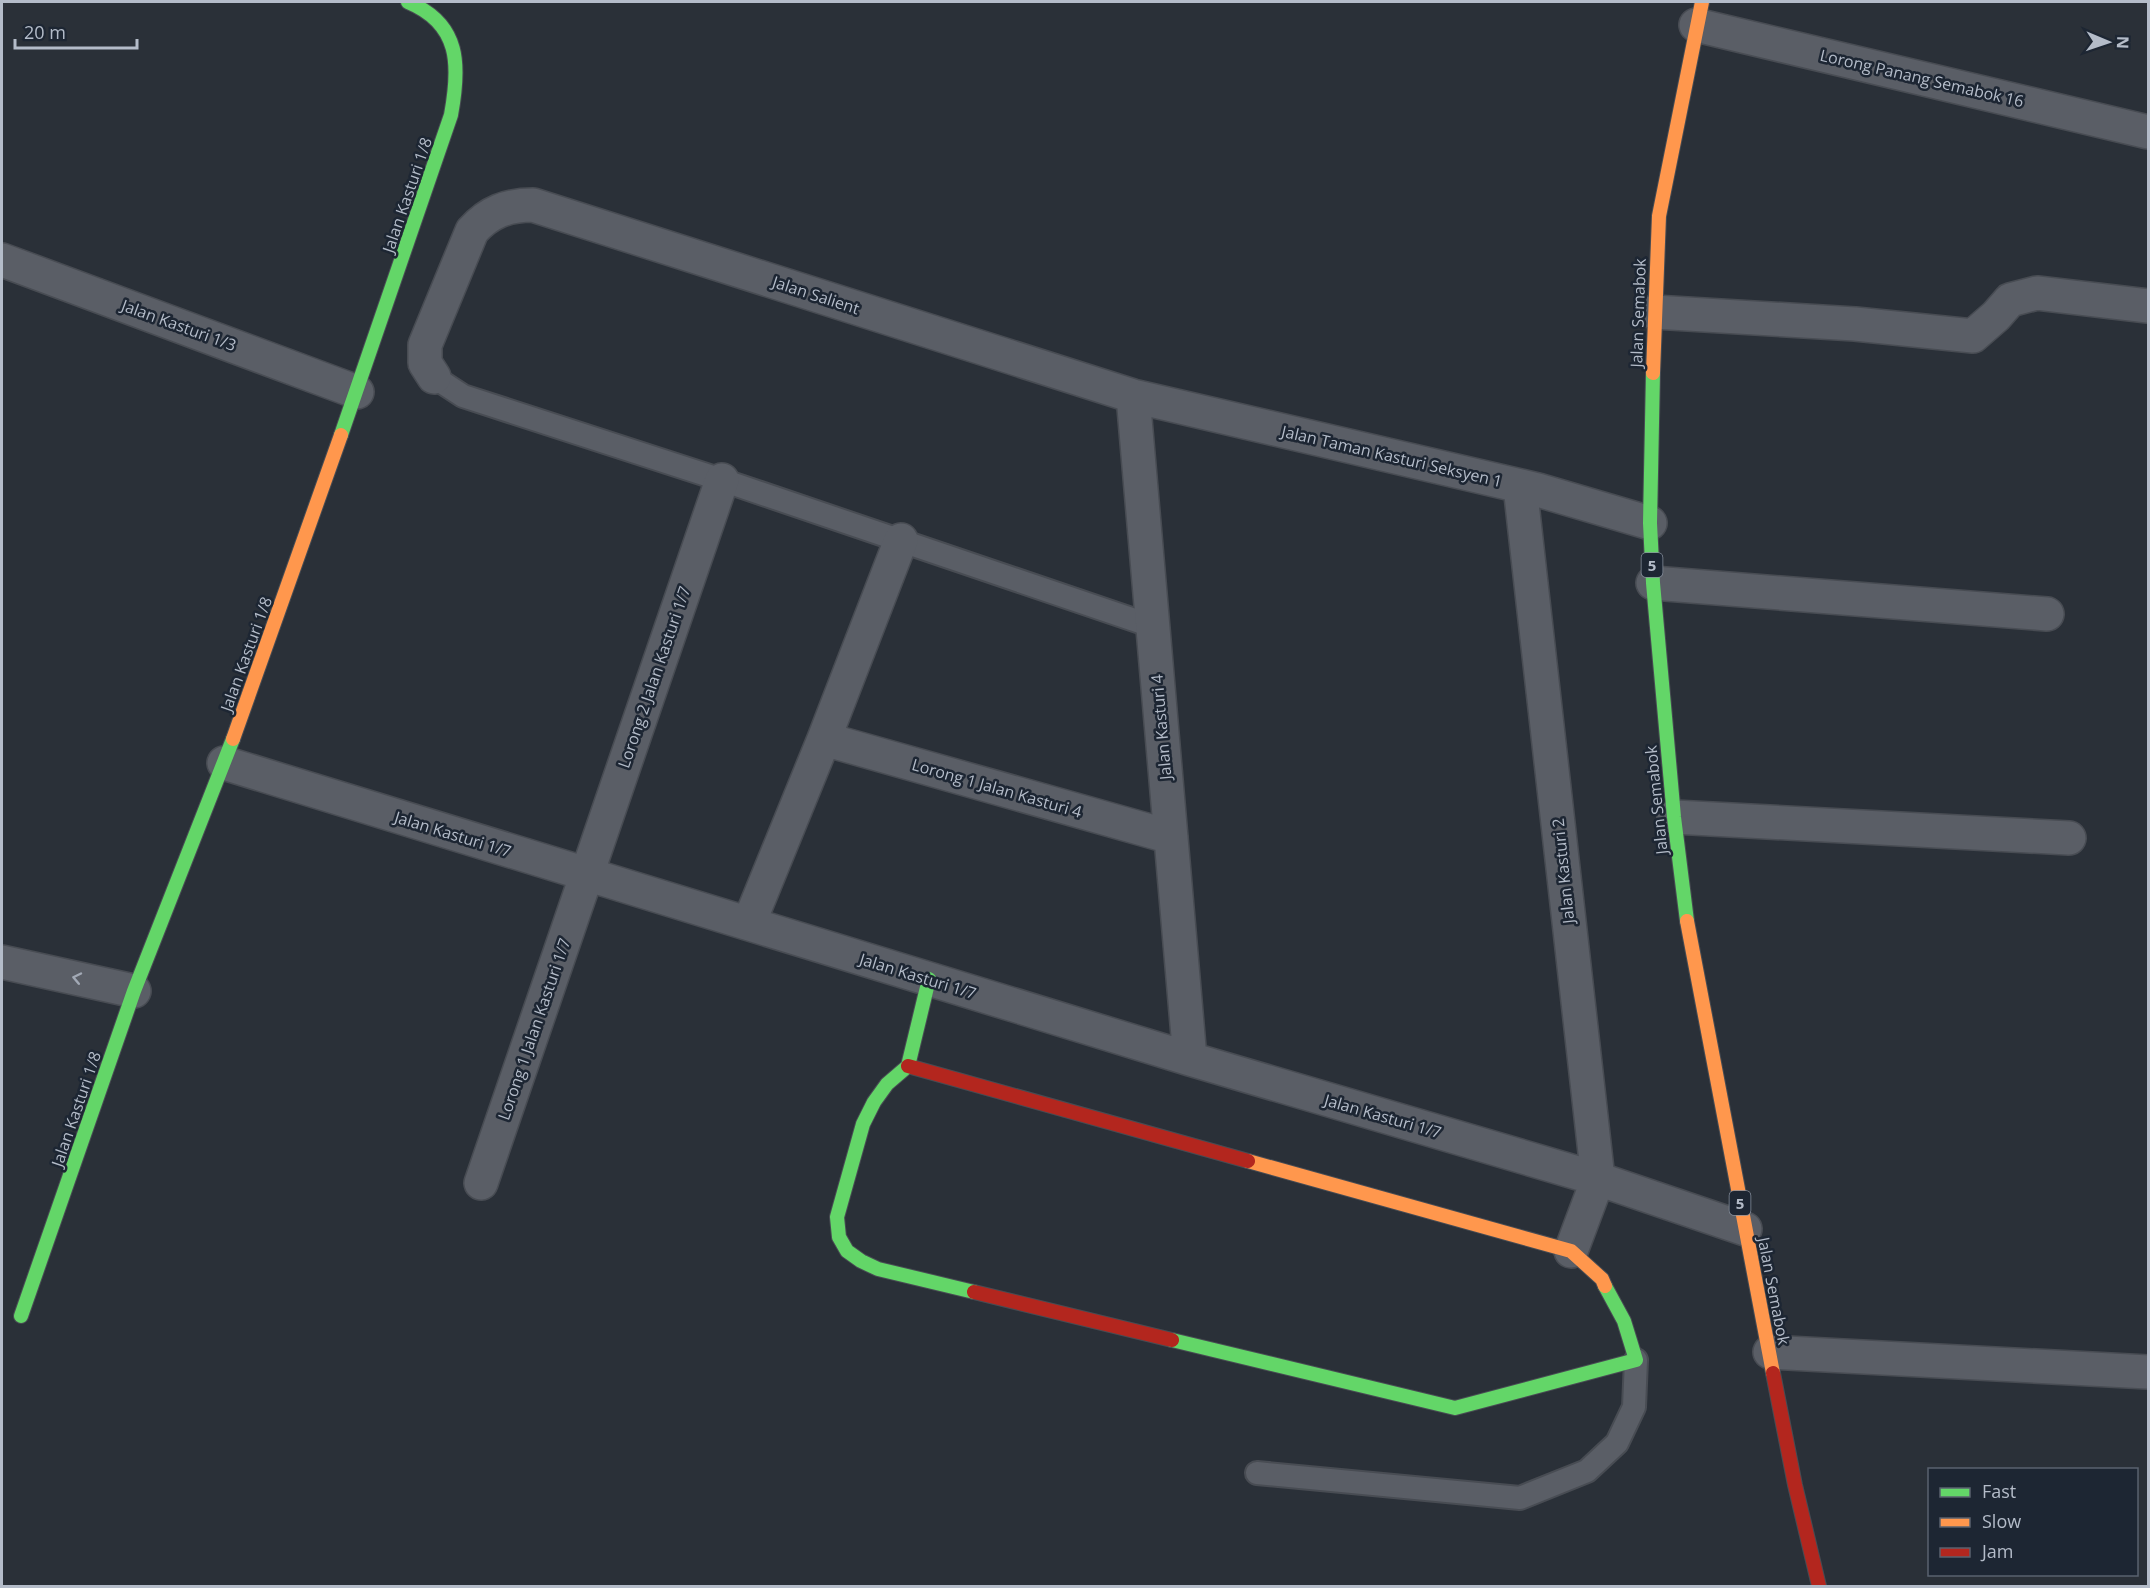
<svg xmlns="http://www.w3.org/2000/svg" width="2150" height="1588" viewBox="0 0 2150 1588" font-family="'Open Sans',sans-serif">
  <rect width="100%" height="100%" fill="#2a3038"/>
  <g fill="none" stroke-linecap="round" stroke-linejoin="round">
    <defs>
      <path id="lane" d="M434,377L463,396L722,480L1152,626
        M1257,1473L1520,1498L1587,1471L1617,1443L1634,1407L1636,1360"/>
      <path id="street" d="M1696,25L2148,132
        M2,260L357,392
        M1654,312L1855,324L1973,336L1996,316L2010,300L2037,293L2148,306
        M434,377L425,363V345L472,231C489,212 507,205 533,205L1133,396L1538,490L1650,523
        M1133,396L1190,1059
        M1520,486L1598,1179L1571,1251
        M1653,583L2047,614
        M824,739L1171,837
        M224,763L1190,1059L1598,1179L1745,1229
        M1674,817L2069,838
        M749,923L824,739L901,540
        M2,962L134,991
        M481,1183L722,480
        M1770,1352L2148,1372"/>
      <path id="fast" d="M1653,373L1650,523L1653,583L1674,817L1687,921
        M341,435L451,115C460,66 461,24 408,2
        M929,979L908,1066L887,1084L874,1102L863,1124L837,1217L839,1237L847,1251L861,1261L878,1269L974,1292
        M21,1316L134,991L233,739
        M1172,1340L1455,1408L1636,1360L1624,1321L1605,1286"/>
      <path id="slow" d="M1653,373L1659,216L1702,2
        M233,739L341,435
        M1687,921L1773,1373
        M1248,1161L1571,1251L1602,1279L1605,1286"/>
      <path id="jam" d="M908,1066L1248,1161
        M974,1292L1172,1340
        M1773,1373L1795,1485L1819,1586"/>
    </defs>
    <use href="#lane" stroke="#484c53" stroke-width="26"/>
    <use href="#street" stroke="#484c53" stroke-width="36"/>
    <use href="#fast" stroke="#484c53" stroke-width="16"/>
    <use href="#slow" stroke="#484c53" stroke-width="16"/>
    <use href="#jam" stroke="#484c53" stroke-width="16"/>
    <use href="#lane" stroke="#5a5e66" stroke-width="22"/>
    <use href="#street" stroke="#5a5e66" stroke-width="33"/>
    <use href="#fast" stroke="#63d668" stroke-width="14"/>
    <use href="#slow" stroke="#ff974d" stroke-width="14"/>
    <use href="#jam" stroke="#b3261e" stroke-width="14"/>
  </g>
  <defs><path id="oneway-chevron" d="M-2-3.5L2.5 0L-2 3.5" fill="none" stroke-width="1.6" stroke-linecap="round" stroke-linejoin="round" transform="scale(1.5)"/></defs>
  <use stroke="#a2a9b5" href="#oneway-chevron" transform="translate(77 978) rotate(-168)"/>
  <g text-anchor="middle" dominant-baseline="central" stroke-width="5" stroke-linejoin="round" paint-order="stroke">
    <g fill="#1d2633" stroke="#878f9c" stroke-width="1.5">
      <rect x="1641.5" y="553" width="21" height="24" rx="4.5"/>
      <rect x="1729.5" y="1191" width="21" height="24" rx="4.5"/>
    </g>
    <g font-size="15" font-weight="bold" fill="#b4bcc9">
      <text x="1652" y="565">5</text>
      <text x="1740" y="1203">5</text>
    </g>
    <g font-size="16" fill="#b4bcc9" stroke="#1d2633">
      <text transform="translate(1922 78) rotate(13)">Lorong Panang Semabok 16</text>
      <text transform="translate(407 195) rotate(-71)">Jalan Kasturi 1/8</text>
      <text transform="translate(816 295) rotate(18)">Jalan Salient</text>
      <text transform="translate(1638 313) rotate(-88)">Jalan Semabok</text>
      <text transform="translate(179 325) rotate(20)">Jalan Kasturi 1/3</text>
      <text transform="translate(1392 456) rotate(13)">Jalan Taman Kasturi Seksyen 1</text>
      <text transform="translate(246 654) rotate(-70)">Jalan Kasturi 1/8</text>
      <text transform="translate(654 677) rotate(-71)">Lorong 2 Jalan Kasturi 1/7</text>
      <text transform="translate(1161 727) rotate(-95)">Jalan Kasturi 4</text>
      <text transform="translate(997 788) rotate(16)">Lorong 1 Jalan Kasturi 4</text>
      <text transform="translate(1656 800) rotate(-96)">Jalan Semabok</text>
      <text transform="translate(453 834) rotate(17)">Jalan Kasturi 1/7</text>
      <text transform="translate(1563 871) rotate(-96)">Jalan Kasturi 2</text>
      <text transform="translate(918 976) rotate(17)">Jalan Kasturi 1/7</text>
      <text transform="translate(534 1029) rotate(-71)">Lorong 1 Jalan Kasturi 1/7</text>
      <text transform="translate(76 1109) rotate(-71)">Jalan Kasturi 1/8</text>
      <text transform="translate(1383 1116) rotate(16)">Jalan Kasturi 1/7</text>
      <text transform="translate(1774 1291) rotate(79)">Jalan Semabok</text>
    </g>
  </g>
  <rect width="2150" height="1588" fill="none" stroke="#b4bcc9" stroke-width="6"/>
  <rect x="1928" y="1468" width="210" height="108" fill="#1d2633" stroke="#59626f" stroke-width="1.5"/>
  <rect x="1940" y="1488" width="30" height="9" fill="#63d668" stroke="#59626f" stroke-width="1.5"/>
  <text x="1982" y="1498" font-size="18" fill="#b4bcc9">Fast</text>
  <rect x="1940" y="1518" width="30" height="9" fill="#ff974d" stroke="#59626f" stroke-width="1.5"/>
  <text x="1982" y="1528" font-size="18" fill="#b4bcc9">Slow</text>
  <rect x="1940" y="1548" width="30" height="9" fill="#b3261e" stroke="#59626f" stroke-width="1.5"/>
  <text x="1982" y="1558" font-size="18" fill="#b4bcc9">Jam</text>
  <g transform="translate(2108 42) rotate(92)" stroke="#1d2633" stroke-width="4.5" paint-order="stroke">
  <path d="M0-4.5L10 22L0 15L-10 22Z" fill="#b4bcc9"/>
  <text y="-9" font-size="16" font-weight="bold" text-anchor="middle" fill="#b4bcc9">N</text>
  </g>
  <path d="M15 39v9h122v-9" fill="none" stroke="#b4bcc9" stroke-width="3"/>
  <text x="24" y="39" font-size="18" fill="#b4bcc9" stroke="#1d2633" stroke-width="4.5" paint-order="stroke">20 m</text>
</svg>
